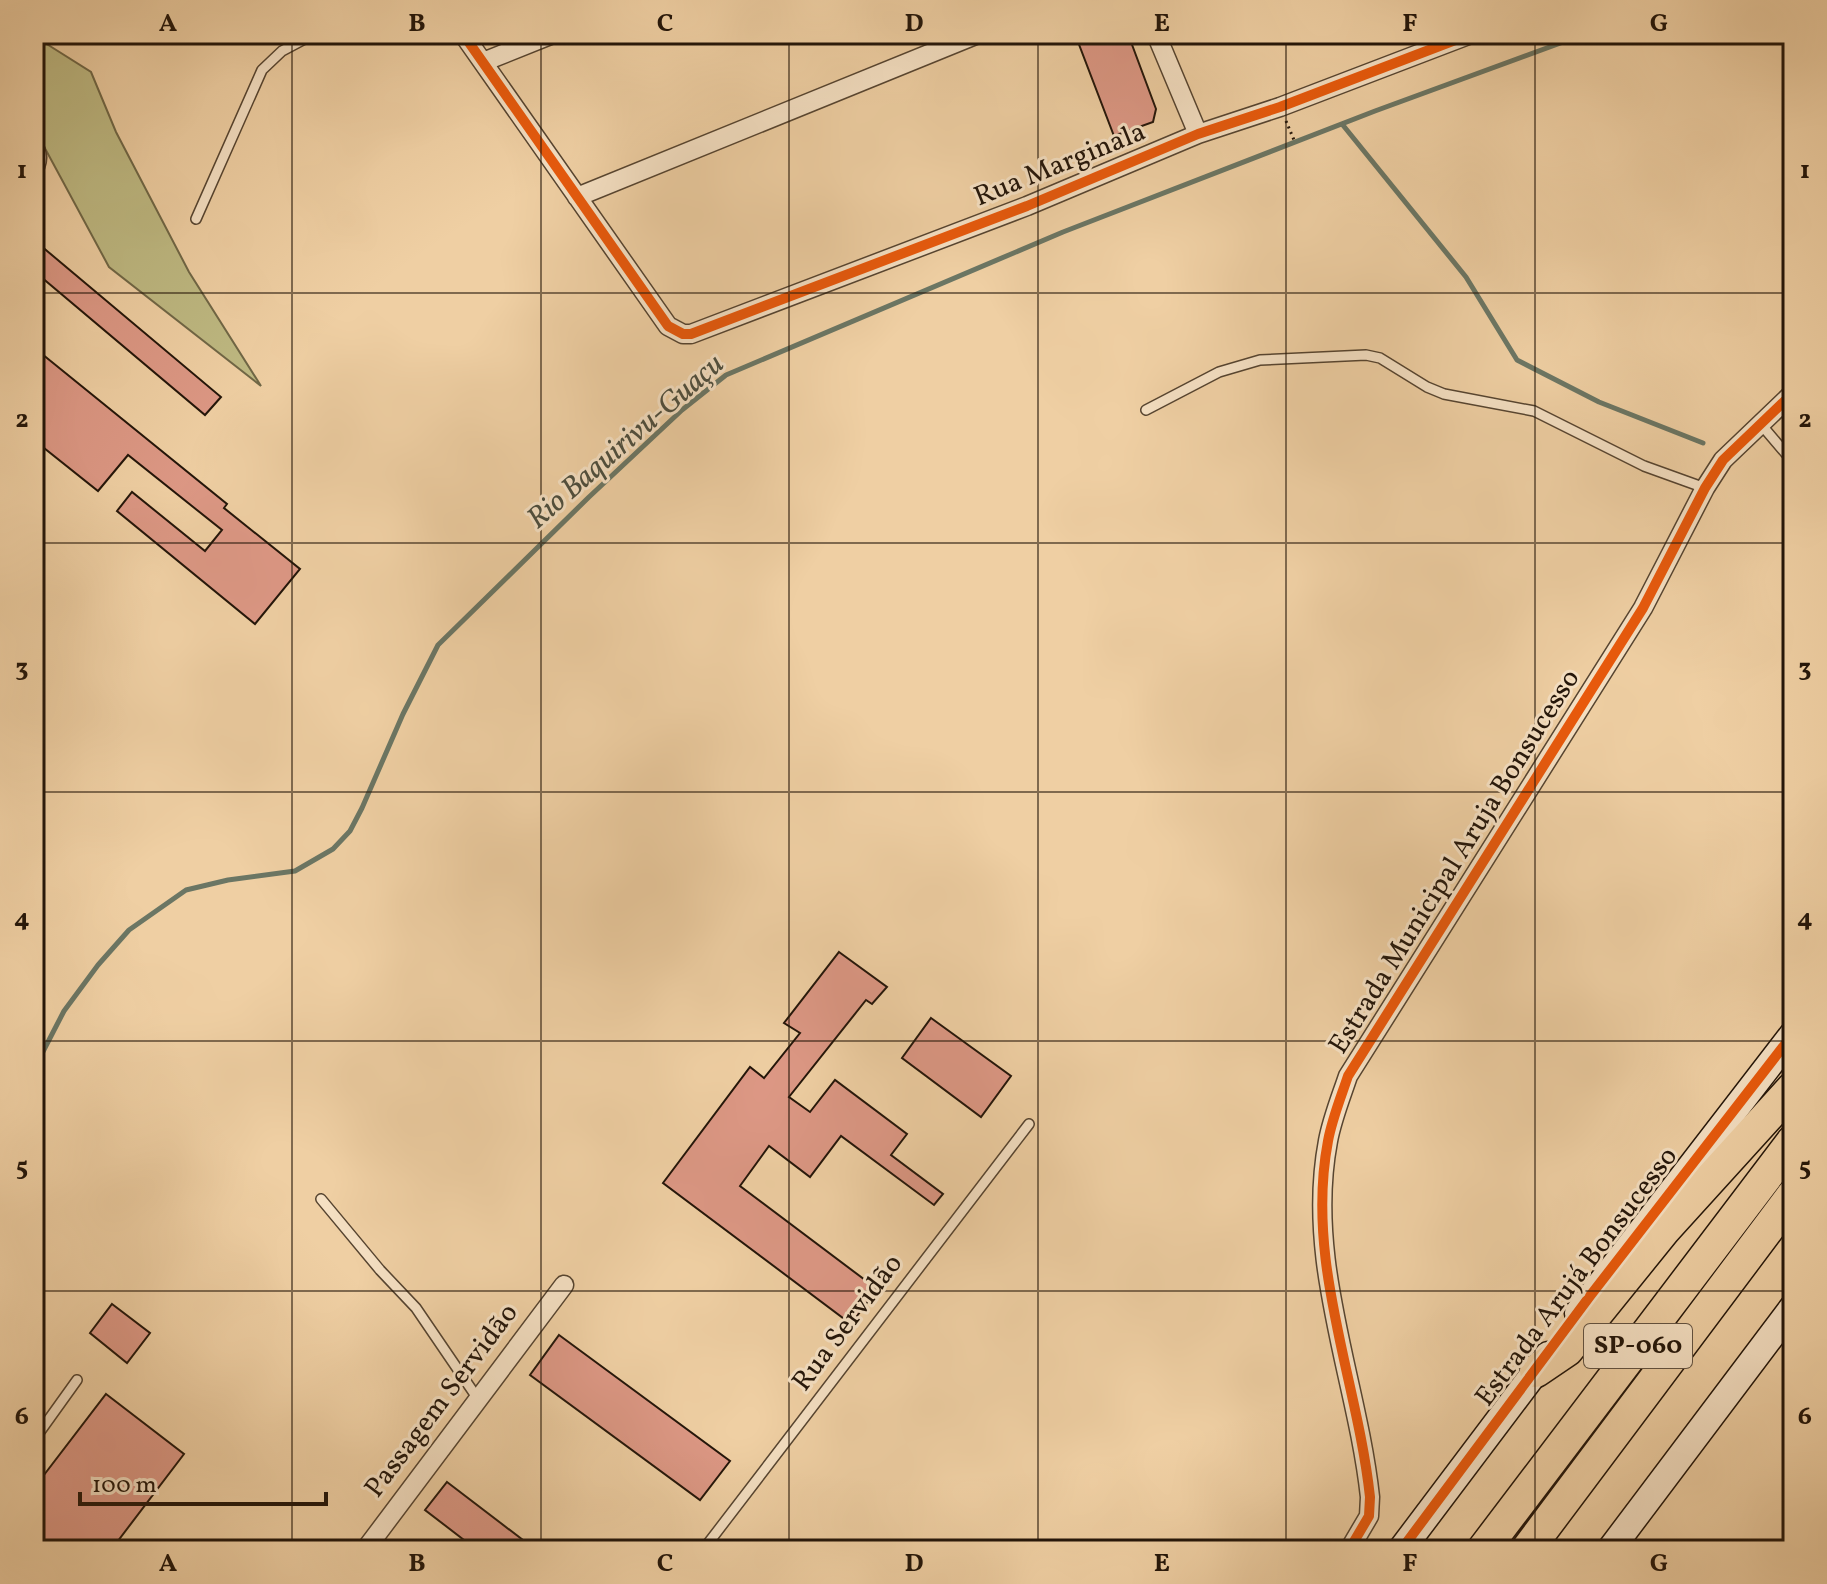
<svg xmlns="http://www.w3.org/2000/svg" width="1827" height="1584" viewBox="0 0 1827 1584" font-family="Vollkorn,serif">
  <rect width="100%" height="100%" fill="#efcfa3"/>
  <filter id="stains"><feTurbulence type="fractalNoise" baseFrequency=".0025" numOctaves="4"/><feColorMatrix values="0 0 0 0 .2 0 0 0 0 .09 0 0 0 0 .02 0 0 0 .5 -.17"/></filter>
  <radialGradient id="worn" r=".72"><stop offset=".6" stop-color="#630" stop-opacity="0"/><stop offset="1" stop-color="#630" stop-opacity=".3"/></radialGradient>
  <path fill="#beb982" stroke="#706746" stroke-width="2" d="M34,36L91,72L116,132L189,272L261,386L109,267L34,128Z"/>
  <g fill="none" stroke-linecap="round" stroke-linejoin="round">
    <path stroke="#6b7664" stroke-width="5" d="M1342,124L1466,277L1517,360L1599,402L1703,443
      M34,1069L64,1011L98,965L129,930L186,890L228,880L295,871L333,849L350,831L362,808L403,714L438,645L589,497L682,410L726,375L1063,232L1375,111L1585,34"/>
  </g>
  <path fill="#dd9885" stroke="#231509" stroke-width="2" d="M1075,34H1128L1156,109L1153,122L1114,136Z
    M34,240L221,397L205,415L34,271Z
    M42,354L227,504L224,508L300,569L255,624L117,511L132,492L205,551L222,530L128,455L98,491L34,440V363Z
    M839,952L887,987L872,1004L866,1000L789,1097L810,1112L835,1080L907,1134L891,1155L943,1194L934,1205L841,1136L810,1177L769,1146L740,1186L877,1289L851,1324L663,1183L750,1067L764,1078L800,1033L784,1023Z
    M931,1018L1011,1076L981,1117L902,1058Z
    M112,1304L150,1333L127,1363L90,1333Z
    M559,1335L730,1461L700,1500L530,1375Z
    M106,1394L184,1454L111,1550H34V1488Z
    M447,1482L536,1550H477L425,1510Z"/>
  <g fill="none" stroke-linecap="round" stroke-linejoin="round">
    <defs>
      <path id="lane" d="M34,137C43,152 45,162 34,177
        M196,219L262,70L282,51L314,34
        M1146,410L1219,372L1260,360L1366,355L1380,358L1427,387L1444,394L1534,411L1644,466L1705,488
        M1759,422L1793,462
        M321,1199L380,1270L416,1308L478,1399
        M34,1440L77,1380
        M703,1550L1029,1124"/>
      <path id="street" d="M463,34L668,326L683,334H691L1027,206L1198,134L1280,107L1471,34
        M1156,34L1198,134
        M483,62L553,34
        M577,197L978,34
        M365,1550L564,1285
        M1349,1550L1369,1516L1370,1497C1357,1378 1305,1262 1328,1141C1332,1119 1341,1097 1348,1076L1643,608L1705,488L1723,460L1793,393"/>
      <path id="secondary" d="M1578,1313L1793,1034
        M1401,1550L1548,1355
        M1610,1550L1793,1307"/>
      <path id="highway" d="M1536,1371L1567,1350L1664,1230L1793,1088
        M1483,1550L1793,1141
        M1527,1550L1793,1195"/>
    </defs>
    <use href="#lane" stroke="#564430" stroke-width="12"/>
    <use href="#street" stroke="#564430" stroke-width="21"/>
    <use href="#secondary" stroke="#231509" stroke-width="29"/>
    <use href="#highway" stroke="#231509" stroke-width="35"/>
    <path stroke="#231509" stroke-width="3" stroke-dasharray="2 4" stroke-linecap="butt" d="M1286,121L1294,140"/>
    <use href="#lane" stroke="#f5e0c3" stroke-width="9"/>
    <use href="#street" stroke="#f5e0c3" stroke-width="18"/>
    <use href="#secondary" stroke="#f5e0c3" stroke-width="26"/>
    <use href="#highway" stroke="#efcfa3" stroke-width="32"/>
    <defs>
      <path id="cycleway" d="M463,34L668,326L683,334H691L1027,206L1198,134L1280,107L1471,34
        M1349,1550L1369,1516L1370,1497C1357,1378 1305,1262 1328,1141C1332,1119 1341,1097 1348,1076L1643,608L1705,488L1723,460L1793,393
        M1401,1550L1590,1296L1793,1034"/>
    </defs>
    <use href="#cycleway" stroke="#f5e0c3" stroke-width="15"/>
    <use href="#cycleway" stroke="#e8590c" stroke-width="10"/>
  </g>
  <path fill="none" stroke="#231509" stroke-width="2" stroke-opacity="0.55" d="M292,34V1550M541,34V1550M789,34V1550M1038,34V1550M1286,34V1550M1535,34V1550M34,293H1793M34,543H1793M34,792H1793M34,1041H1793M34,1291H1793"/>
  <g text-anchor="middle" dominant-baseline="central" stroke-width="6" stroke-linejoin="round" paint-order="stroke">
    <rect fill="#f5e0c3" stroke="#625241" stroke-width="2" x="1584" y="1324" width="108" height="44" rx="6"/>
    <g font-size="26" font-weight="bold" fill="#231509">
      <text x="1638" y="1346">SP-060</text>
    </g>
    <g font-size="28" fill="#231509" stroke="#f5e0c3">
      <text transform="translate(1060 165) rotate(-22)">Rua Marginala</text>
      <text transform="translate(1455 862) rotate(-58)">Estrada Municipal Aruja Bonsucesso</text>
      <text transform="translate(1577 1277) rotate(-53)">Estrada Arujá Bonsucesso</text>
      <text transform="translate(848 1323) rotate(-53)">Rua Servidão</text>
      <text transform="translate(442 1401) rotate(-53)">Passagem Servidão</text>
    </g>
    <g font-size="30" font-style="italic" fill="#4d4e3e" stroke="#f5e0c3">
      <text transform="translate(626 442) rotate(-41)">Rio Baquirivu-Guaçu</text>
    </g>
  </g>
  <rect width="1827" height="1584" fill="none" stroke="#efcfa3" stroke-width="88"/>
  <path d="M80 1492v12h246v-12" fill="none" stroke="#231509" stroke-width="4"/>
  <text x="92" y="1492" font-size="24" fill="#231509" stroke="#f5e0c3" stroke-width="6" paint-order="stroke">100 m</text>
  <rect x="44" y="44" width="1739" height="1496" fill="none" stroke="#231509" stroke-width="3"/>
  <g font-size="26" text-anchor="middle" font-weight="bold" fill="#231509">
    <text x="168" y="31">A</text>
    <text x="417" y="31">B</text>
    <text x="665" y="31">C</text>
    <text x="914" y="31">D</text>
    <text x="1162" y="31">E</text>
    <text x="1410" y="31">F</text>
    <text x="1659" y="31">G</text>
    <text x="22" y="178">1</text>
    <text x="1805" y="178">1</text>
    <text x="22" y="427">2</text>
    <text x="1805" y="427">2</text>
    <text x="22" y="676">3</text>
    <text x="1805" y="676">3</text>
    <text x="22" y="926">4</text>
    <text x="1805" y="926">4</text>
    <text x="22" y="1175">5</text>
    <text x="1805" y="1175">5</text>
    <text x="22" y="1424">6</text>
    <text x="1805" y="1424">6</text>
    <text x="168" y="1571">A</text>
    <text x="417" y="1571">B</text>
    <text x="665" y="1571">C</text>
    <text x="914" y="1571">D</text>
    <text x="1162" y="1571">E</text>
    <text x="1410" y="1571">F</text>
    <text x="1659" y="1571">G</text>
  </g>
  <rect width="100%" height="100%" filter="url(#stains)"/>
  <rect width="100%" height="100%" fill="url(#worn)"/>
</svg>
